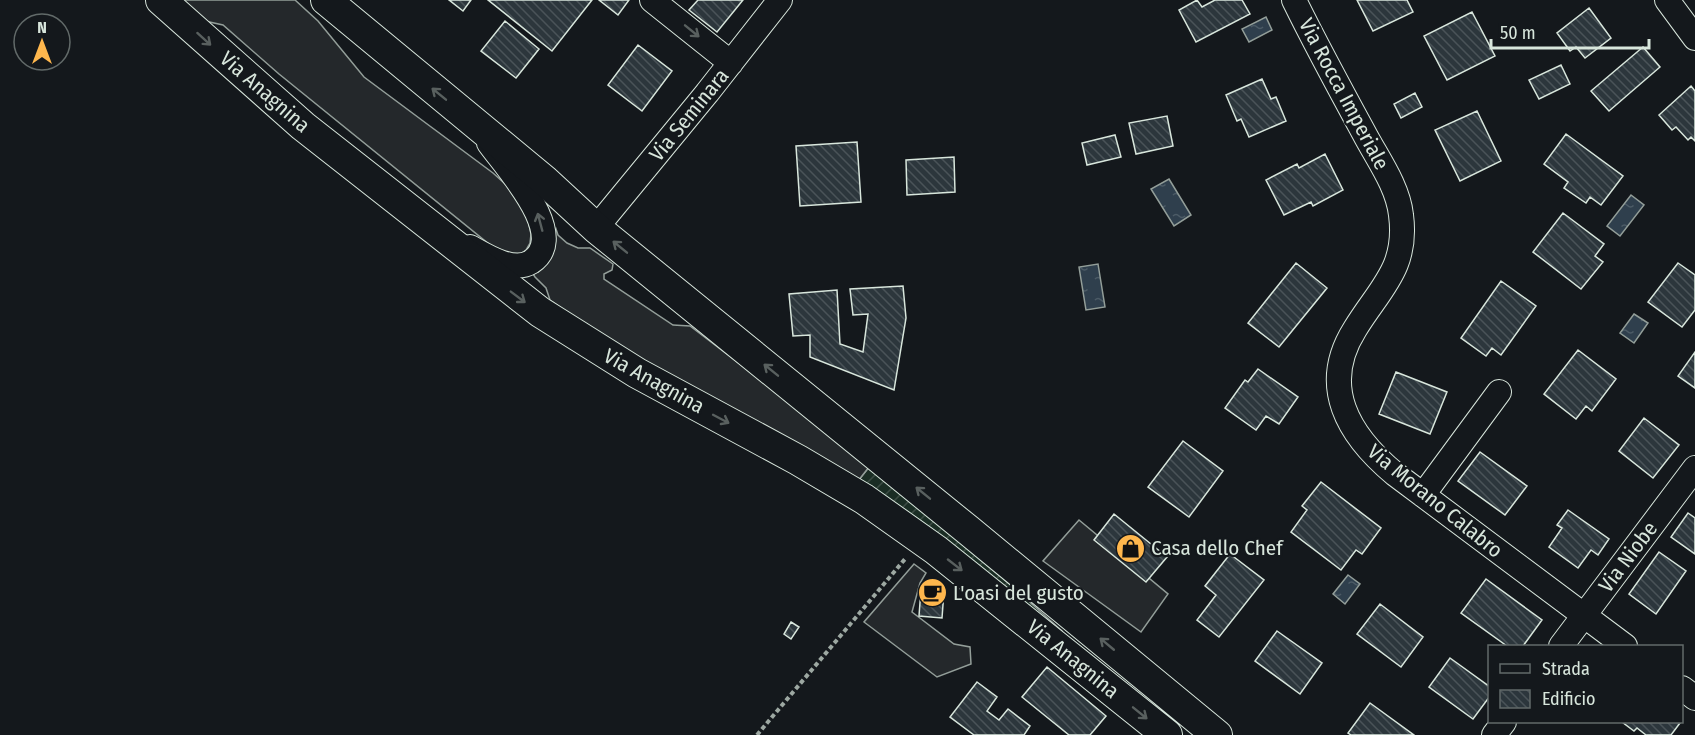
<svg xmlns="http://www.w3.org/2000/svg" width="1695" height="735" viewBox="0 0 1695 735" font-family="'Fira Sans Condensed',sans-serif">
  <defs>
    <pattern id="garden-furrows" width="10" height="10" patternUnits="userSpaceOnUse" patternTransform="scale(1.5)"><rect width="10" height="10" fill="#1a2d24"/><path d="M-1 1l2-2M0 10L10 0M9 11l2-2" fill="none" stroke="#3b4b43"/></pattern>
    <pattern id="water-ripples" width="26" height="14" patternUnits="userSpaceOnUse" patternTransform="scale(1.5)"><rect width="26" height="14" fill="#2f3f4d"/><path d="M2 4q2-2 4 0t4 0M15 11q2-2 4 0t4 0" fill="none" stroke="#4c5b66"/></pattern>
    <pattern id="building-back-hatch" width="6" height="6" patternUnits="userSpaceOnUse" patternTransform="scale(1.5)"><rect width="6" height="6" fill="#2c363c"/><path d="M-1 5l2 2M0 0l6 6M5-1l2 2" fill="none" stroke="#4a5358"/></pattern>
  </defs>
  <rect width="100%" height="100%" fill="#14181c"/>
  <path fill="url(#garden-furrows)" stroke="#939e99" stroke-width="1.5" d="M869,467L966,545L1062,631L1065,638L858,481Z"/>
  <path fill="#24282b" stroke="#939e99" stroke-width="1.5" d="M182,0H295L318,21L364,77L493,173L513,191L528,220L531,234L530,243L526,250L519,255H507L494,248L279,74L223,25L205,21Z
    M556,229L558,235L567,243L578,248H590L613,264L612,270L604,274V279L673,325L690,326L782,396L869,467L858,481L680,382L596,332L550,300L546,288L535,277L530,269L550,250Z
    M1079,520L1168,594L1141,632L1043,561Z
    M914,564L926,573L920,583L912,612L954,644L970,647L971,664L937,677L864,622Z"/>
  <path fill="url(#water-ripples)" stroke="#939e99" stroke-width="1.5" d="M1266,17L1272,30L1249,42L1242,29Z
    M1169,179L1191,215L1174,226L1151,189Z
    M1631,195L1644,205L1620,236L1607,226Z
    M1098,264L1105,307L1086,310L1079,267Z
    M1634,314L1648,323L1634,343L1620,333Z
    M1348,575L1360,584L1345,604L1333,594Z"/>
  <path fill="url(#building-back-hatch)" stroke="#d8e6dc" stroke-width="1.5" d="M449,0H471L463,11Z
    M488,0H592L552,51Z
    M599,0H629L618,15Z
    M698,0H743L717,32L689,10Z
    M1197,0L1202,7L1215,0H1242L1250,14L1196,42L1179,10Z
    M1357,0H1407L1413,12L1373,31Z
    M1589,8L1611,38L1585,58L1576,47L1570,51L1557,33Z
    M1472,12L1495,56L1447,80L1424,36Z
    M505,21L539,49L516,78L481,51Z
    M638,45L672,71L642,111L608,85Z
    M1643,47L1660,67L1609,111L1591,91Z
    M1561,65L1570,84L1539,99L1529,80Z
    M1262,79L1271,99L1276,97L1286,121L1249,137L1241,119L1237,121L1226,95Z
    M1691,86L1695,91V141L1691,137L1688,140L1676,127L1672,130L1659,115Z
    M1415,93L1422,107L1401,118L1394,104Z
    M1477,111L1501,161L1460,181L1435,130Z
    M1167,116L1173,146L1136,154L1129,123Z
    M1566,134L1623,176L1601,205L1590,197L1586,203L1564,188L1568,182L1544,164Z
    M1115,135L1121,157L1087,165L1082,143Z
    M857,142L861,202L800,206L796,146Z
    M1325,154L1343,190L1313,206L1311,202L1284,215L1266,180L1297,164L1299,168Z
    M954,157L955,192L907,195L906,160Z
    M1563,213L1604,244L1595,256L1603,262L1581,289L1533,252Z
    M1296,263L1327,288L1279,347L1248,323Z
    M1678,263L1695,275V310L1682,327L1648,302Z
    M1501,281L1536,306L1501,355L1492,348L1486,356L1461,338Z
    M903,286L906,318L894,390L810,357V335L793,336L789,294L837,290L840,344L863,352L868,314L853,315L850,289Z
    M1578,350L1616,379L1592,411L1586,406L1576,419L1544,394Z
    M1695,352V388L1678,376Z
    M1258,369L1298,397L1279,424L1266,416L1256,430L1225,408L1245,380L1248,382Z
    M1396,372L1447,392L1430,434L1379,414Z
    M1644,418L1679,445L1653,478L1619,451Z
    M1183,441L1223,471L1189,517L1148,487Z
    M1480,452L1527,486L1505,515L1458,481Z
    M1321,482L1381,528L1362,554L1356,550L1341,570L1291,532L1307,510L1302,506Z
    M1568,510L1609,539L1598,555L1591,550L1578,568L1549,547L1562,528L1557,525Z
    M1688,513L1695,518V554L1671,537Z
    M1114,514L1167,557L1146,582L1094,540Z
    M1659,552L1686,571L1656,614L1629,594Z
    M1230,554L1264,580L1219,637L1197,620L1216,595L1205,586Z
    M1486,579L1542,620L1523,646H1507L1461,613Z
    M921,589L944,591L942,618L919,616Z
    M1380,604L1423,637L1401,667L1357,634Z
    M791,622L799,627L791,639L784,634Z
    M1277,631L1322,663L1300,694L1255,661Z
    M1450,658L1490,687V696L1473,719L1429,687Z
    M1047,667L1106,716L1090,735H1069L1022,697Z
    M977,682L997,697L987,711L999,720L1008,709L1030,726L1024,735H974L950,717Z
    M1370,703L1414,735H1351L1348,733Z
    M1622,722H1678L1680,723L1671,735H1646L1637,728L1634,731Z"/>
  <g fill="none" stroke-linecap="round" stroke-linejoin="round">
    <defs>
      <path id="minor" d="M652,0L731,63
        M1294,0C1316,45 1340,89 1364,133C1377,158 1398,186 1401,215C1408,268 1380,288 1355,329C1319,386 1348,435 1395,474L1625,646
        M1667,0L1695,38
        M596,228L707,93L780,0
        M470,247C486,256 513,273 531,262C571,236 506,167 489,143
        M1423,495L1499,392
        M1561,646L1695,468
        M1682,688L1695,698
        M1494,735L1504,722"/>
      <path id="major" d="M161,0L303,126L540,312L637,373L798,460L864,499L936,550L1167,735
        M326,0L544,180L596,228L968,530L1217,735"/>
    </defs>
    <use href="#minor" stroke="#d8e6dc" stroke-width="26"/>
    <use href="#major" stroke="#d8e6dc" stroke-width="32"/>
    <path stroke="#9da8a2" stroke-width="4" stroke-dasharray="4.5 3" stroke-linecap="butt" d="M757,735L905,559"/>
    <use href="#minor" stroke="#14181c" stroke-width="24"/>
    <use href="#major" stroke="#14181c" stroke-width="30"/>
  </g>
  <defs><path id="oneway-shaft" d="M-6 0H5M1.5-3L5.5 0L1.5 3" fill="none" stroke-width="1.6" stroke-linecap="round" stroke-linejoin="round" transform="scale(1.5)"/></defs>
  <g stroke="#59605f">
    <use href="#oneway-shaft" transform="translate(692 31) rotate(39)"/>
    <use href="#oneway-shaft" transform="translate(204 39) rotate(42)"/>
    <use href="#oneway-shaft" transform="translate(439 94) rotate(-141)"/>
    <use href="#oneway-shaft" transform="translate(540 222) rotate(-105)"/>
    <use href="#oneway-shaft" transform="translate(620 247) rotate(-141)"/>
    <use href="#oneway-shaft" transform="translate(518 297) rotate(37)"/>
    <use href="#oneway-shaft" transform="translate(771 370) rotate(-141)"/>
    <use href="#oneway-shaft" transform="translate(721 419) rotate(28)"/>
    <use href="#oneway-shaft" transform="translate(923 493) rotate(-141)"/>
    <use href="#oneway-shaft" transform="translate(955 565) rotate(38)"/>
    <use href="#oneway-shaft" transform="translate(1107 644) rotate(-140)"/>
    <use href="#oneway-shaft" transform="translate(1140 713) rotate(39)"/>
  </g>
  <defs>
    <symbol id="shop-disc" viewBox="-11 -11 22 22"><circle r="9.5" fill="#ffb74d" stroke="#14181c"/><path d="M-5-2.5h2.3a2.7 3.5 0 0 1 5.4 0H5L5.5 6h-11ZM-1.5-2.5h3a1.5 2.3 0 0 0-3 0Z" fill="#111"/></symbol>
    <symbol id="cafe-disc" viewBox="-11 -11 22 22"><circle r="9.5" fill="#ffb74d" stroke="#14181c"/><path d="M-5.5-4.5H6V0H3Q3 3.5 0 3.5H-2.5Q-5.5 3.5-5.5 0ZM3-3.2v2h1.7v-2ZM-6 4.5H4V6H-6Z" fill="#111"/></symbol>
  </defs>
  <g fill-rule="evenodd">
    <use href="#shop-disc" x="1114" y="532" width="33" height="33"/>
    <use href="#cafe-disc" x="916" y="576" width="33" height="33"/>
  </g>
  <g text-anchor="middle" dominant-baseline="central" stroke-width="4.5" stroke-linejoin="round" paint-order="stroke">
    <g font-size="21" fill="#d8e6dc" stroke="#14181c">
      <text transform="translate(265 92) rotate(41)">Via Anagnina</text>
      <text transform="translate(1344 94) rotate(62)">Via Rocca Imperiale</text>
      <text transform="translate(689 115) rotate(-51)">Via Seminara</text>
      <text transform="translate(654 381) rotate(29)">Via Anagnina</text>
      <text transform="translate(1435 501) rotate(39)">Via Morano Calabro</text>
      <text transform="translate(1628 557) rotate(-53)">Via Niobe</text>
      <text transform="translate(1073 659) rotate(39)">Via Anagnina</text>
    </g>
    <g font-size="21" fill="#d8e6dc" stroke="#14181c" text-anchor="start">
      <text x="1151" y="548">Casa dello Chef</text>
      <text x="953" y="593">L'oasi del gusto</text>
    </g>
  </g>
  <rect x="1488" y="645" width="195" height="78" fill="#14181c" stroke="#626a69" stroke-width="1.5"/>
  <rect x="1500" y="664" width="30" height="9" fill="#14181c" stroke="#626a69" stroke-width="1.5"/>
  <text x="1542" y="675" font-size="18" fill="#d8e6dc">Strada</text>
  <rect x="1500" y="690" width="30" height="18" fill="url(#building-back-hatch)" stroke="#626a69" stroke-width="1.5"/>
  <text x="1542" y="705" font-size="18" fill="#d8e6dc">Edificio</text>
  <g transform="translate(42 42)"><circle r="28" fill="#14181c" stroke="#626a69" stroke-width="1.5"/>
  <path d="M0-4.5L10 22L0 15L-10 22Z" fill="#ffb74d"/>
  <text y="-9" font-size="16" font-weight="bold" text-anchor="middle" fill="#d8e6dc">N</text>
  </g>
  <path d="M1491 39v9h158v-9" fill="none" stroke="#d8e6dc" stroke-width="3"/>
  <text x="1500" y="39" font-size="18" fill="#d8e6dc" stroke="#14181c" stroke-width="4.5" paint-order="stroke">50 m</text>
</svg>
